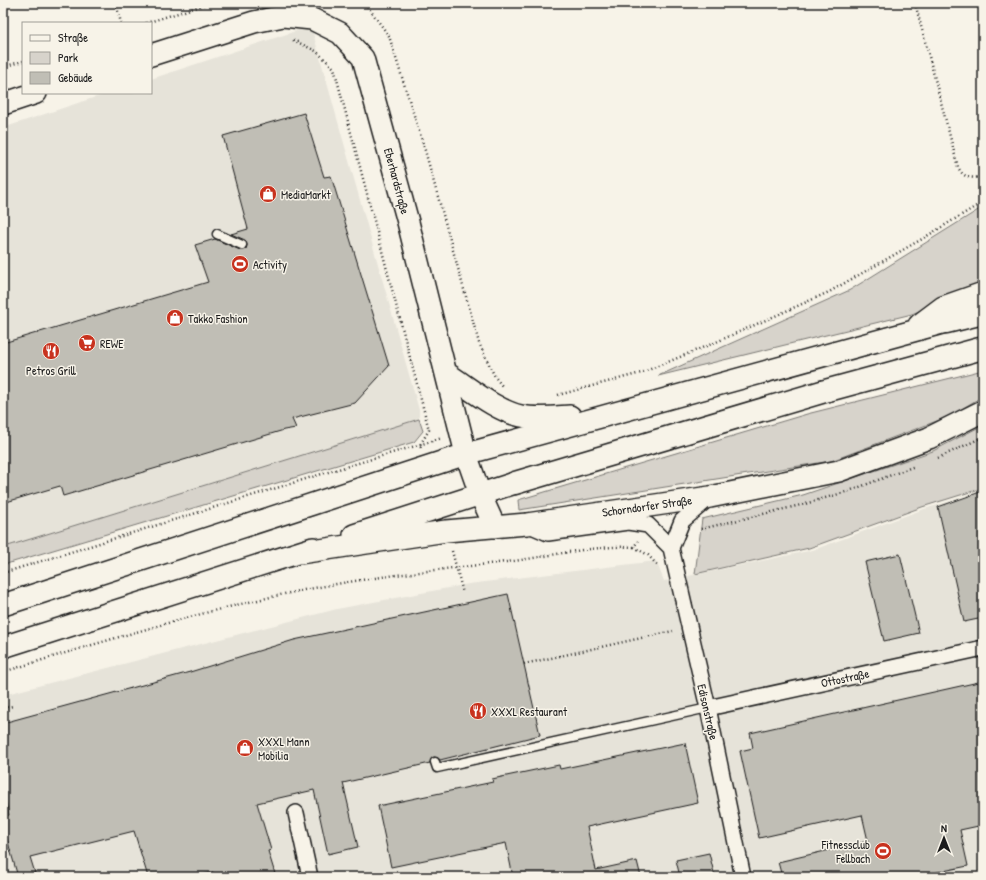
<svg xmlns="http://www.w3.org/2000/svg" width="986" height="880" viewBox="0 0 986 880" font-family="'Patrick Hand',sans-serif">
  <rect width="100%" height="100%" fill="#f7f3e8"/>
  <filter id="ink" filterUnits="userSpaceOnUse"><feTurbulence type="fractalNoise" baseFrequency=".025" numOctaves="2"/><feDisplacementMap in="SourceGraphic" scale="8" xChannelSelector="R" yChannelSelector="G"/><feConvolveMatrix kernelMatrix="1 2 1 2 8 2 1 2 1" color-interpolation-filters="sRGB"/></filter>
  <g filter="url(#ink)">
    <path fill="#e6e3d9" d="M311,26L419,410V419L8,546L3,545V128L108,93H151V79Z
      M983,492V877H3V695L337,609L469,584L656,561L664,581L813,550L924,509Z"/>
    <path fill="#d7d3cb" stroke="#7a7874" d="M983,207V283L912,314L658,376L850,290Z
      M983,370V396L950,416L831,461L519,510L518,500L807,414Z
      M419,419L423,431L414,442L3,565V545L8,546Z
      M983,425V488L922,507L809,548L695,574L702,519L803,495L933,451Z"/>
    <path fill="#c0beb5" stroke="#1c1c1c" d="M304,113L324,177L331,176L389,366L355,403L292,419L296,428L284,430L63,496L60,486L3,503V343L208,282L195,245L215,239L240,250L246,249L247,245L245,240L231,234L248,229L223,136Z
      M983,491V618L964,622L938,507Z
      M900,554L919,633L884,641L865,562Z
      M508,594L540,735L440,760L438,758L434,757L431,759L430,763L343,783L358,847L328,854L314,790L257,803L271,850L268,851L276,877H214L213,872L195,877H148L134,831L30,857L35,873L18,877L3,825V817L9,815L3,792V723L190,672L294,640Z
      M983,681V825L960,830L968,866L933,873V877H782L778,862L868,841L862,815L759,838L740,751L753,748L750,733Z
      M685,743L698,803L587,827L596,870L637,861L641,877H513L506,843L391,867L378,806L493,782L492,779L559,765L560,769Z
      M709,853L715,877H680L676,860Z"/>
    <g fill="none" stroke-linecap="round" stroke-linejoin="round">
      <defs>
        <path id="lane" d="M217,234L242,245
          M435,762L437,768L708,708"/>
        <path id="street" d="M527,524L548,533L628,522L648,525L671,548L708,708L743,877
          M671,548L682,521L710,497
          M708,708L983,648
          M296,813L310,877"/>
        <path id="secondary" d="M151,55L254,22L283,16L312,19L340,33L363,58L408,222L466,454L480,494L495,527
          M3,104L36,93
          M919,325L943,307L983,293
          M446,373C467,386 496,411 521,416C537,419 554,417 570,416
          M354,535L515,483
          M300,553L446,531L527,524L710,497L839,471L929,438L983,411
          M3,605L466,454L946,322
          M3,647L313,548"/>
        <path id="highway" d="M946,322L983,313
          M515,483L825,391L983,348"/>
      </defs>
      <use href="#lane" stroke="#1c1c1c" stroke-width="11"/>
      <use href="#street" stroke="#1c1c1c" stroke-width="18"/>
      <use href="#secondary" stroke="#1c1c1c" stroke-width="24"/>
      <use href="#highway" stroke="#1c1c1c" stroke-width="25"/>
      <path stroke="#1c1c1c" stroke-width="2.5" stroke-dasharray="1 3" stroke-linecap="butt" d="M116,3L121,23
        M365,3L389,36L424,147L479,343L495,377L502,386
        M915,3L958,167C964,179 971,178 983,177
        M146,23L210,3
        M293,40L316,51L334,68L429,430L420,445L421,448
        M3,67L23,61
        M558,395L641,373L714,343L829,292L922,239L983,202
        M938,458L983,437
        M701,529L805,504L849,491L915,466
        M634,547L648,555L657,565
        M452,551L463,593
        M3,573L325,473L442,438
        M524,664L673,631
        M3,672C92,645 181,617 271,597C349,579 427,571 506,562C548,557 592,545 634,547L638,541
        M3,708L13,706"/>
      <use href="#lane" stroke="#f7f3e8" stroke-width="8"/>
      <use href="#street" stroke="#f7f3e8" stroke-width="15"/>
      <use href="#secondary" stroke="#f7f3e8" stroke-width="21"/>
      <use href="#highway" stroke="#f7f3e8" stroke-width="22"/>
    </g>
  </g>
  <defs>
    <symbol id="shop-disc" viewBox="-11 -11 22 22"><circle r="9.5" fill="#c8321e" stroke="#f7f3e8"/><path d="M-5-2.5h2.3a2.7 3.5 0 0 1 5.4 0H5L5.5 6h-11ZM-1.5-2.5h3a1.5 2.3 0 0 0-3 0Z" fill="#fff"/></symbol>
    <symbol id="stadium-disc" viewBox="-11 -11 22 22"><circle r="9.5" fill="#c8321e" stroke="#f7f3e8"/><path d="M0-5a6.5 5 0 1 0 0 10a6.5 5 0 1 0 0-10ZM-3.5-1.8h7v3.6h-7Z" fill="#fff"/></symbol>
    <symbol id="supermarket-disc" viewBox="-11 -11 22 22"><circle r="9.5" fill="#c8321e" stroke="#f7f3e8"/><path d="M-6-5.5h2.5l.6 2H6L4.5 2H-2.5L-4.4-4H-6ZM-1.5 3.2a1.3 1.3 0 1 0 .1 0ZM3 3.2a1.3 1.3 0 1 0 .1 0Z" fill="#fff"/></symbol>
    <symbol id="restaurant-disc" viewBox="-11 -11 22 22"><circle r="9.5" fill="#c8321e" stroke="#f7f3e8"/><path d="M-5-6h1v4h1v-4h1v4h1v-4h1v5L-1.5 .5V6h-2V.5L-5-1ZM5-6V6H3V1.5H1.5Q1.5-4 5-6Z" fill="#fff"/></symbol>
  </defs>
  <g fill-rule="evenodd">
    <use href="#shop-disc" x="258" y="184" width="20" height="20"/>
    <use href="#stadium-disc" x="230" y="254" width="20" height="20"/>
    <use href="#shop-disc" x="165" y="308" width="20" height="20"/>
    <use href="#supermarket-disc" x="77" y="333" width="20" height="20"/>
    <use href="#restaurant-disc" x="41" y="341" width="20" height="20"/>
    <use href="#restaurant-disc" x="468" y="701" width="20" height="20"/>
    <use href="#shop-disc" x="235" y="738" width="20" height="20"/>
    <use href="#stadium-disc" x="873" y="841" width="20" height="20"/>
  </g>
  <g text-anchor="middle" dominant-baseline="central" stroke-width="3" stroke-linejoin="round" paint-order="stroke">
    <g font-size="12" fill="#1c1c1c" stroke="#f7f3e8">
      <text transform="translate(397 181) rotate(75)">Eberhardstraße</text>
      <text transform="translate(647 506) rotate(-8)">Schorndorfer Straße</text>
      <text transform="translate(845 678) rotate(-12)">Ottostraße</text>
      <text transform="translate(708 712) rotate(77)">Edisonstraße</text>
    </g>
    <g font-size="12" fill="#1c1c1c" stroke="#f7f3e8" text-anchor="start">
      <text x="281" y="194">MediaMarkt</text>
      <text x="253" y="264">Activity</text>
      <text x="188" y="318">Takko Fashion</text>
      <text x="100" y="343">REWE</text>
      <text x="51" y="370" text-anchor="middle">Petros Grill</text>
      <text x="491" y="711">XXXL Restaurant</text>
      <text x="258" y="741">XXXL Mann<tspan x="258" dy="14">Mobilia</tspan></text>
      <text x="870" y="844" text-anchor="end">Fitnessclub<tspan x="870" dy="14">Fellbach</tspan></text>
    </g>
  </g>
  <rect width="986" height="880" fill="none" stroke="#f7f3e8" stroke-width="16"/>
  <rect x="8" y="8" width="970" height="864" fill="none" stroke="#1c1c1c" stroke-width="1.5" filter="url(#ink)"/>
  <rect x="22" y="22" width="130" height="72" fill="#f7f3e8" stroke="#9f9d96"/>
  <rect x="30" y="35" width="20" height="6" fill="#f7f3e8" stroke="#9f9d96"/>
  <text x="58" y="42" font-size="12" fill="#1c1c1c">Straße</text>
  <rect x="30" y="52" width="20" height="12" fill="#d7d3cb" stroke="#9f9d96"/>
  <text x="58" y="62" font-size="12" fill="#1c1c1c">Park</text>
  <rect x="30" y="72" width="20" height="12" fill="#c0beb5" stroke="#9f9d96"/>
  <text x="58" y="82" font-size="12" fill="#1c1c1c">Gebäude</text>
  <g transform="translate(944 838)" stroke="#f7f3e8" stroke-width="3" paint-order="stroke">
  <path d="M0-3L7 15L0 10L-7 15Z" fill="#1c1c1c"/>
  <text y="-6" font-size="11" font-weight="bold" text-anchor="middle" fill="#1c1c1c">N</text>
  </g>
</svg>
